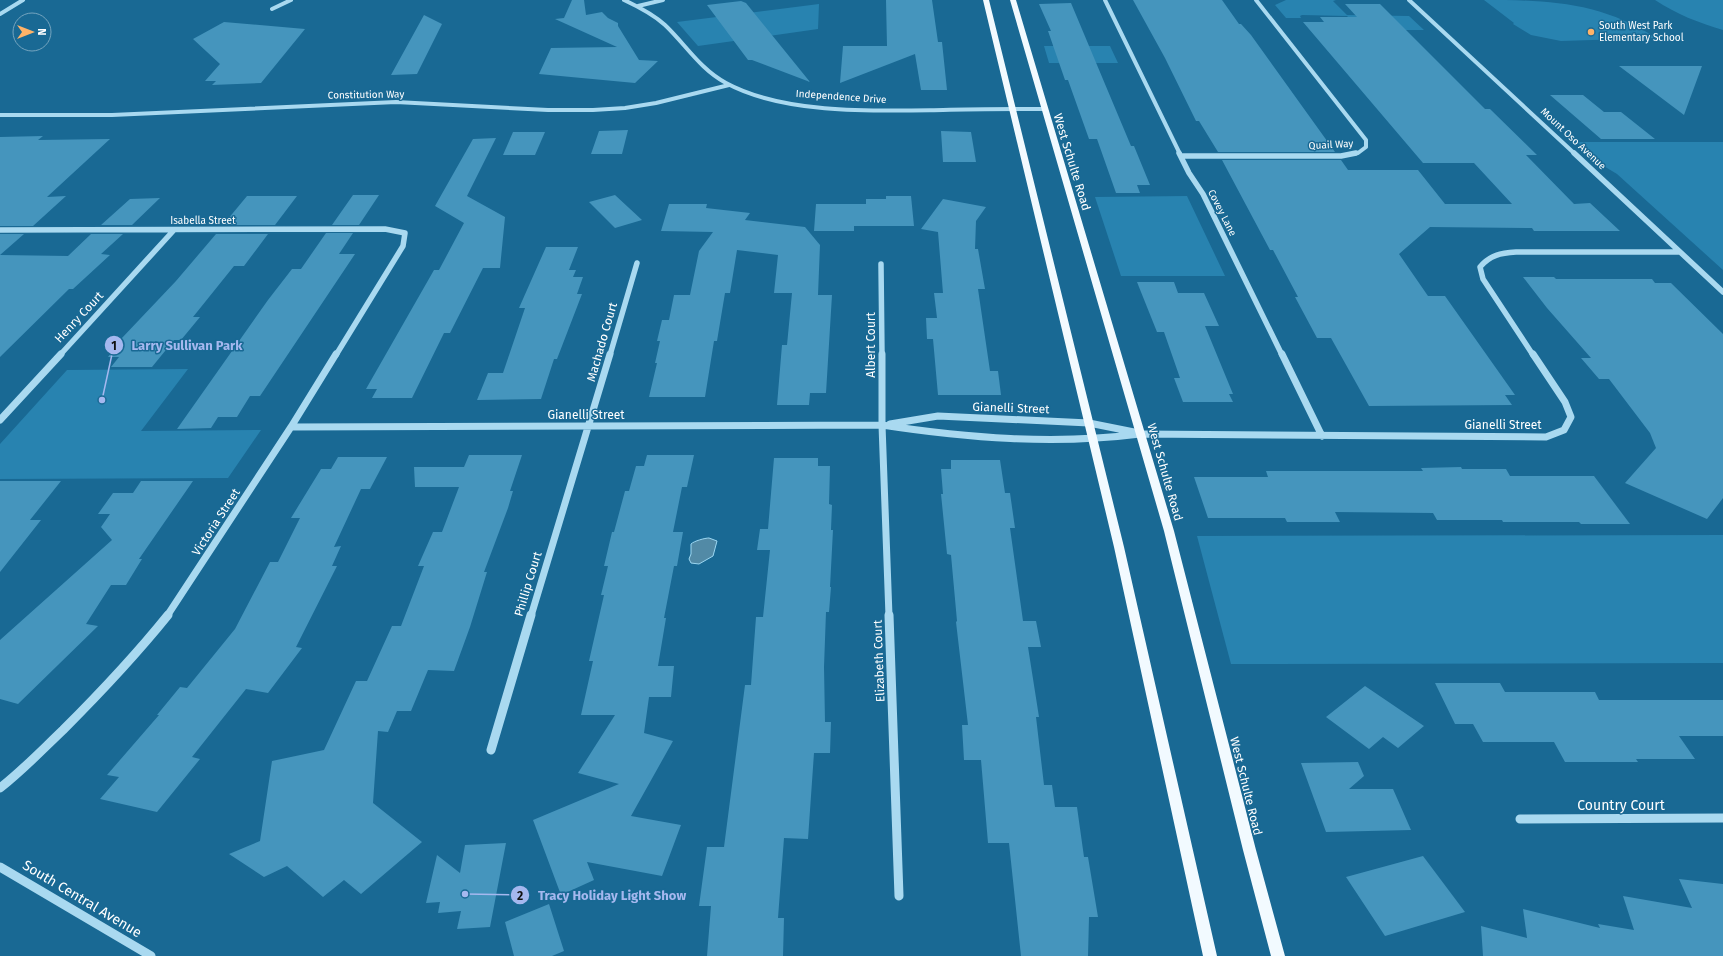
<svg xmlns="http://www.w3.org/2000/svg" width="1723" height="956" viewBox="0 0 1723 956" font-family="'Fira Sans',sans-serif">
  <rect width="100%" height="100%" fill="#196994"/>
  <path fill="#2883b0" d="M1286,0H1336L1333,1L1347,15L1409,16L1424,30H1360L1347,16L1302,15L1300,16L1301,18H1286L1275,5Z
    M1484,0C1548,0 1601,2 1656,38L1561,41L1531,35L1513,24L1514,23Z
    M1655,0H1723V30C1699,23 1676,14 1655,0Z
    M819,4L818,29L698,46L677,22Z
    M1044,46H1110L1118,63H1049Z
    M1577,142H1723V270L1617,174L1602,165Z
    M1187,196L1225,276H1121L1095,197Z
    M188,369L141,431L261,430L228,478L0,479V444L67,370Z
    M1723,535V663L1231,664L1197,536Z"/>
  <path fill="#528aa6" stroke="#9cd7f2" d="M709,538L717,541L713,556L699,564L691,563L689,559L691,554V544C694,541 705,538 709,538Z"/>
  <path fill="#4595bd" d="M572,0H584L586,15L602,12L608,18L618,23V26L639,60L658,61L635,83L539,74L551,48L617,47L555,19L564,18Z
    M886,0H932L938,42H942L947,90H921L915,54L840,83L843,46H887Z
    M1133,0H1222L1239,24H1241L1251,35L1335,152H1218L1199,121H1196L1165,58Z
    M741,1L746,3L810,82L752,60H748L707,5Z
    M1071,3L1131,146H1134L1150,185H1137L1140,193H1116L1097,139H1089L1068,80H1065L1048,31H1051L1039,4Z
    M1345,4H1380L1485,109H1490L1537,155H1526L1574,204L1590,203L1620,231H1534L1532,228L1430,227L1399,254L1428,296H1445L1515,395H1505L1512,405L1369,406L1331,338H1317L1295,297H1298L1273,250H1270L1222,160H1341L1348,170H1418L1445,204H1512L1474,163H1423L1303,22H1324L1320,17H1357Z
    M424,15L442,24L417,74L391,75Z
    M224,22L305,29L261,83L212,85L216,81H205L220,64L193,39Z
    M1619,66H1702L1684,115Z
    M1550,95H1583L1604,112H1621L1655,139H1601Z
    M628,130L622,154H591L599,131Z
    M941,131L971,132L976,162H943Z
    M513,132H545L535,155H503Z
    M43,136L38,140L110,139L47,197L66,196L33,226H0V137Z
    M496,138L467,196L505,217L500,268H483L450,333H444L412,398H372L377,389H366L434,270H439L464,223L435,206L473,139Z
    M353,195H379L359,225H332Z
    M615,195L642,220L615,228L589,202Z
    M247,196H297L275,225H223Z
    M886,196H911L914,226H854V231H814L816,204H866V199H886Z
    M160,198L132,225H101L130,199Z
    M943,199L986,207L976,221L975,249H978L985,289H978L990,371H998L1001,395H938L933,339H927L926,318H937L934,293H943L938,232L921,229Z
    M669,204H707L706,208L750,213L745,220L805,227L820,245L818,295H832L826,393H810L809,405H777L782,345H787L792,293H774L778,255L737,250L730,293H725L717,341H714L705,397H649L657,363H655L660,341H657L662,320H669L674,295H690L699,251L713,232L661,231Z
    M326,233H353L339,254H355L260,396H250L237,417H218L211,428L177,429L268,300L292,269H301Z
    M0,234H24L0,255L68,256L91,234H123L101,254L110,255L73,289H69L0,357Z
    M216,234H268L244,266H234L193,317H200L181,340H174L152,367H111L119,357H108L122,339H121L176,281Z
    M546,247H578L569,270H576L573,277H583L577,294H582L557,359H554L541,399L477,400L488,373H503L525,308H519Z
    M1523,277H1554L1556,279H1652L1655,283H1671L1723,334V498L1707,519L1625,483L1656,448L1650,433L1609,379H1599L1581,358H1591L1547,308Z
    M1137,282H1174L1178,293H1204L1219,326H1205L1233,394H1229L1233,402H1183L1174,378H1180L1164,332H1157Z
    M469,455H522L510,491H513L508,508L484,572H487L470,627L454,671L428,670L411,711H397L388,732L378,731L373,803L422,842L361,894L344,880L323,897L287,866L264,877L229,854L260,841L272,761L324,750L356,681H367L392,626H401L424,566H418L433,532H442L459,487H415L414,467H464Z
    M647,455H694L687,487H682L673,532H683L677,566H674L664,618H666L658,666H674L671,697H649L644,733L673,741L631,816L681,825L662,876L587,862L594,880L561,895L533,820L619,784L578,773L615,715H581L593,661H589L604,595H601L608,566H604L612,532H614L625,491H629L636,466H644Z
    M338,457H387L370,489H361L334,547L341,546L332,566H337L296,647L302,648L268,693L246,689L192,757L200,759L157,812L100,799L119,777L107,775L159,715H157L180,687L187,688L235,629L270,562H278L300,518H291L321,469H331Z
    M774,458H818V466H830L829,504L832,505L831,530H833L830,587H831L829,612H826L824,667L825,722H831L830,753H814L808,839L784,838L778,918H784L783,956H707L711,906H699L707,847H724L745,685H751L756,617H763L770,550H757L760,529H768Z
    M951,460H1000L1005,493H1010L1015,528H1010L1023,621H1036L1041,647H1028L1039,717H1036L1044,785H1052L1055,807H1077L1084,857H1088L1098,917H1089L1088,956H1021L1009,843H988L981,760H964L962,725H968L956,622L957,621L951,555L947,554L941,494H943L941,469H951Z
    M1461,467L1462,469H1506L1510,476H1594L1630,524H1581L1579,522H1503L1502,520H1437L1433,513L1335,512L1340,522H1287L1285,518H1208L1194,477H1268L1266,471H1423L1421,468Z
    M0,481H61L30,520H41L0,572Z
    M141,481H193L139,559H142L126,585H111L86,624L98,626L18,704L0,699V640L112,540L101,527L110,514H98L113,493H133Z
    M1435,683H1500L1505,692H1595L1599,700H1723V736H1679L1695,759H1636L1638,762H1565L1554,742H1483L1473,724H1455Z
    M1365,686L1424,726L1398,748L1383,737L1369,749L1326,717Z
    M1358,762L1364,776L1349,789H1393L1411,830L1326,832L1301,763Z
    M506,843L490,927L457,929L461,911L438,913L440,902L426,903L437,855L460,873L465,845Z
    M1423,856L1465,912L1385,936L1346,877Z
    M1679,879L1723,884V956H1483L1481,926L1527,938L1523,909L1600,928L1598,924L1634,930L1623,896L1692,908Z
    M549,904L564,951L552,956H514L505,922Z"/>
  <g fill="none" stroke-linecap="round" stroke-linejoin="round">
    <path stroke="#a9d9f0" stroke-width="4" d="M624,0C639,7 653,14 665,25C686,45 700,69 726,83C785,115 878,111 943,110C976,109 1010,109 1043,109
      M1105,0L1180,154
      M1256,0L1366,140V147L1358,153L1351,154
      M1409,0L1575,154
      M638,6L663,0
      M272,9L291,0
      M0,14L23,0
      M0,115H112L396,102L548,110H593L625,108L656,103L729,85"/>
    <path stroke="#a9d9f0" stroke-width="5.5" d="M1179,153L1189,173L1203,194L1282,355
      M1574,153L1723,292
      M1181,156H1341L1356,153
      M0,230L385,229L405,233L403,246L336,355
      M881,264L882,355
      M60,355L174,230
      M610,355L637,263
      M1533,355L1483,279L1480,267C1490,255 1501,253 1516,252H1680"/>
    <path stroke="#a9d9f0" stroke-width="7" d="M882,354V425L889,616
      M1282,354L1322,436
      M0,420L61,354
      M890,424L938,416L1089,423L1134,432
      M291,427L882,425C967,438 1054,445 1140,434L1546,437L1564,430L1571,417L1565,402L1533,354
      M167,616L291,427L336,354
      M531,616L610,354"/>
    <path stroke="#a9d9f0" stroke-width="9" d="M889,615L899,896
      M491,750L531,615
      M0,788C23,770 42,750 63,730C100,693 135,656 168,615
      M1520,819L1723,818
      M0,867L151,956"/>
    <path fill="#f2faff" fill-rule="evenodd" d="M983,0H989L1124,547L1217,956H1203L1114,547Z
      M1010,0H1016L1174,531L1256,850L1285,956H1271L1243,850L1164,531Z"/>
  </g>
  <circle fill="#ffb368" stroke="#196994" stroke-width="1.5" cx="1591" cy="32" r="4"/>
  <g text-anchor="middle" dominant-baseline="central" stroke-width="3" stroke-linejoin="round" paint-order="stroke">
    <g font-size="10" fill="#fff" stroke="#196994" text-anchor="start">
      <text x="1599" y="26">South West Park<tspan x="1599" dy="12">Elementary School</tspan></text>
    </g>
    <g font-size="10" fill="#fff" stroke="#196994">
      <text transform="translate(366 95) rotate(-1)">Constitution Way</text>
      <text transform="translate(841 97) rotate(4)">Independence Drive</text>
      <text transform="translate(1573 139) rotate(43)">Mount Oso Avenue</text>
      <text transform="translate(1331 145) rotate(-3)">Quail Way</text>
      <text transform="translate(1222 213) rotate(63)">Covey Lane</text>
      <text x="203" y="221">Isabella Street</text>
    </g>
    <g font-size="12" fill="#fff" stroke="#196994">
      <text transform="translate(1072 162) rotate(73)">West Schulte Road</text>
      <text transform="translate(79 317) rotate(-47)">Henry Court</text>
      <text transform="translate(602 342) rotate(-74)">Machado Court</text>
      <text transform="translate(871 345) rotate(-90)">Albert Court</text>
      <text transform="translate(1011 408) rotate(2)">Gianelli Street</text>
      <text x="586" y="415">Gianelli Street</text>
      <text x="1503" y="425">Gianelli Street</text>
      <text transform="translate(1165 472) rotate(74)">West Schulte Road</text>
      <text transform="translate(216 522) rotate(-57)">Victoria Street</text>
      <text transform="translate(528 584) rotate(-73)">Phillip Court</text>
      <text transform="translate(879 661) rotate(-92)">Elizabeth Court</text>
      <text transform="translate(1246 786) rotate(76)">West Schulte Road</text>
    </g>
    <g font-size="14" fill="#fff" stroke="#196994">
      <text x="1621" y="805">Country Court</text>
      <text transform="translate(82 899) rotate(31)">South Central Avenue</text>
    </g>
  </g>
  <path fill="none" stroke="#a5b8ef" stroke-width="1.5" d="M102 400L114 345M465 894L520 895"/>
  <g fill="#a5b8ef" stroke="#196994" stroke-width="1.5">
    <circle cx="102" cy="400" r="4"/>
    <circle cx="465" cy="894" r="4"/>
    <circle cx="114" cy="345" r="10"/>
    <circle cx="520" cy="895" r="10"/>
  </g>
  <g font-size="12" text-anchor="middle" font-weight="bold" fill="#111">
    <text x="114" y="350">1</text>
    <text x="520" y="900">2</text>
  </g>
  <g font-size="13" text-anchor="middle" font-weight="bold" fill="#a5b8ef" stroke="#196994" stroke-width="3" stroke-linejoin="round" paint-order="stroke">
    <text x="187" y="350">Larry Sullivan Park</text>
    <text x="612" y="900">Tracy Holiday Light Show</text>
  </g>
  <g transform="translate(32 32) rotate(90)"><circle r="19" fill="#196994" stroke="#75a5bf"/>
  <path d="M0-3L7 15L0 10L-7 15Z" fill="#ffb368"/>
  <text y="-6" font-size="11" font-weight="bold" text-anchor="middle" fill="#ffffff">N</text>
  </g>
</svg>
